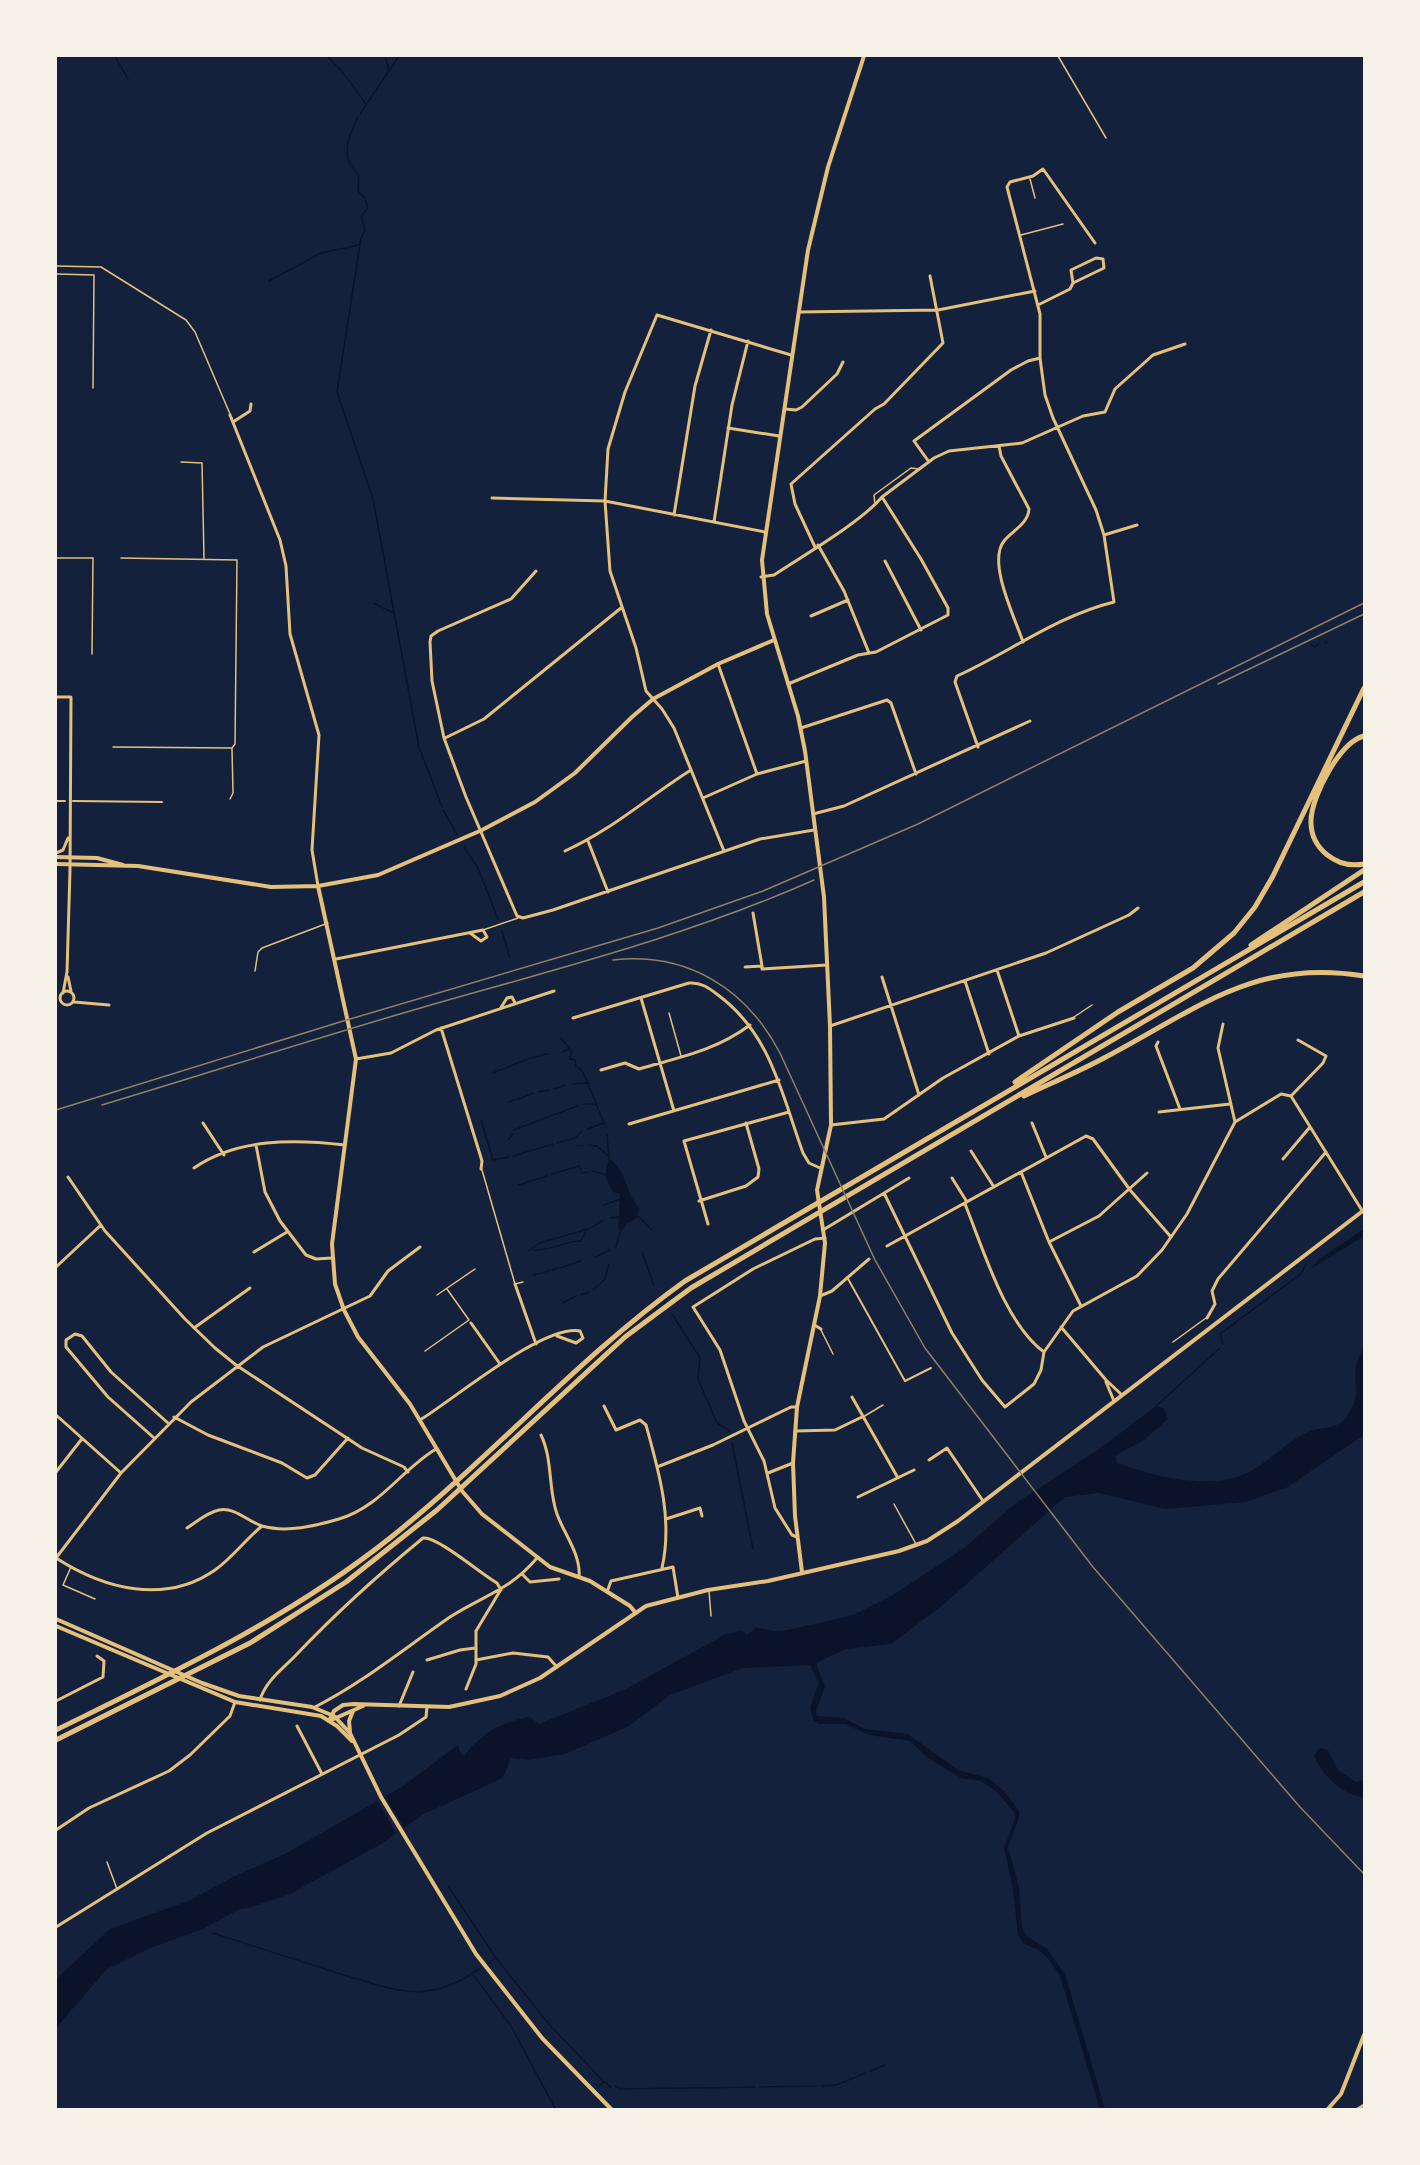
<svg xmlns="http://www.w3.org/2000/svg" width="1420" height="2165" viewBox="0 0 1420 2165" font-family="'IBM Plex Serif',serif">
  <rect width="100%" height="100%" fill="#14213d"/>
  <path fill="#0b132b" d="M609,1159C627,1169 625,1194 639,1207L637,1218L626,1224L623,1230L618,1229L620,1194L613,1192L605,1176Z
    M1364,1229V1236L1311,1269L1318,1260Z
    M1364,1345V1435L1288,1487L1246,1502L1165,1509L1099,1493L1065,1497L943,1605L891,1644L846,1649L816,1663L825,1687L816,1712L817,1716L844,1718L865,1729L908,1734L958,1770L988,1778L1004,1791L1019,1811V1818L1008,1847L1019,1887L1022,1927L1025,1935L1047,1949L1065,1974L1105,2109H1100L1060,1976L1049,1960L1039,1950L1024,1944L1018,1936L1013,1889L1004,1848L1015,1819L1014,1812L997,1792L981,1781L961,1778L928,1758L910,1741L869,1735L845,1724H819L814,1721L810,1708L819,1683L810,1665L743,1668L670,1695L629,1726L565,1754L528,1760L511,1758L503,1778L424,1814L381,1844L292,1893L249,1908L240,1909L203,1929L148,1949L107,1969L56,2028V1979L110,1929L188,1901L237,1875L287,1853L403,1786L458,1745L460,1752L464,1756C480,1734 502,1721 530,1717L539,1724L626,1689L726,1634L742,1631L747,1635L757,1627L774,1631L788,1630L853,1615L893,1595L964,1548L1016,1503L1102,1447L1156,1406L1164,1408L1168,1419L1144,1440L1115,1456L1117,1463C1154,1476 1209,1491 1247,1473C1269,1463 1286,1441 1308,1432C1322,1426 1338,1431 1348,1415C1362,1392 1353,1388 1356,1366C1357,1360 1362,1352 1364,1345Z
    M1319,1748L1328,1750L1338,1770L1356,1782L1364,1780V1797C1343,1796 1322,1775 1314,1756Z"/>
  <path fill="#14213d" d="M384,1795L406,1831L398,1836L376,1799Z"/>
  <g fill="none" stroke-linecap="round" stroke-linejoin="round">
    <path stroke="#0b132b" stroke-width="1.5" d="M115,56L128,79
      M327,56C342,70 354,87 366,104
      M385,56L389,71
      M360,114L399,56
      M358,117C348,137 339,158 359,175L358,191L364,197L368,208L361,216L365,230L361,238L337,392L373,499L419,747L442,807
      M269,281L321,253L359,245
      M373,603L394,613
      M1326,642V643
      M1311,644L1314,647L1319,644
      M443,810L457,834
      M464,847L478,868L498,919
      M502,931L510,958
      M561,1038L572,1052L570,1059L575,1060L576,1066L583,1072L606,1128
      M562,1052L569,1049
      M493,1073C510,1067 527,1057 547,1054
      M572,1084L588,1083
      M554,1089L566,1085
      M539,1092L550,1090
      M516,1100L534,1093
      M509,1102L514,1100
      M584,1104H595
      M481,1120L493,1160L509,1157
      M588,1129L603,1123
      M514,1130L577,1106
      M607,1135L609,1159
      M509,1139L513,1134
      M557,1143L575,1138L582,1131
      M589,1145L597,1146L608,1156
      M576,1146H583
      M513,1156L553,1144
      M593,1171L607,1175
      M552,1174L579,1166L582,1173L588,1172
      M518,1185L547,1176
      M604,1205L620,1199
      M638,1216L652,1230
      M610,1218L618,1217
      M616,1247L621,1228
      M534,1250C552,1251 564,1241 581,1241L586,1231
      M528,1251L540,1243L591,1228L603,1220
      M642,1252L654,1286
      M598,1256L609,1250
      M594,1257H596
      M577,1262L581,1261
      M560,1268L575,1263
      M552,1270L558,1268
      M542,1273L550,1270
      M534,1275L540,1273
      M593,1290L605,1279L609,1264
      M581,1295L589,1292
      M562,1303L576,1296
      M672,1314L700,1358L698,1379L717,1423L730,1431
      M1223,1344L1220,1334L1302,1273L1306,1264
      M1156,1406L1220,1348
      M732,1443L753,1549
      M448,1886L496,1958L487,1964
      M213,1933L356,1979
      M496,1958L548,2023L604,2082L598,2087
      M472,1973L511,2026L556,2110
      M471,1974L482,1967
      M358,1979C401,1993 428,2000 470,1975
      M870,2071L885,2065
      M605,2082L611,2088
      M615,2086L621,2089L755,2087
      M823,2086L836,2085L865,2073
      M760,2087L816,2086"/>
    <path stroke="#e5c07b" stroke-width="1.5" d="M1058,56L1106,138
      M1030,179L1035,198
      M1021,235L1063,224
      M56,266L101,267L186,320L195,332L230,414
      M56,274L94,275L93,388
      M181,462L202,463L204,558
      M875,505L874,495L911,468L919,469
      M56,558H93L92,654
      M121,558L237,560L235,744L232,748L233,793L230,799
      M113,747L231,748
      M483,930L518,918
      M255,971L258,952L262,948L328,923
      M669,1013L681,1056
      M1074,1017L1092,1005
      M482,1170L515,1284L523,1282
      M447,1289L469,1320
      M437,1295L475,1269
      M821,1330L833,1354
      M1173,1342L1206,1318
      M425,1351L469,1320
      M863,1417L883,1405
      M894,1504L916,1544
      M71,1567L63,1585L95,1599
      M709,1591L711,1616
      M107,1862L117,1889"/>
    <path stroke="#e5c07b" stroke-width="2" d="M56,801H65
      M73,801L162,802
      M847,1277L905,1381L931,1368"/>
    <path stroke="#e5c07b" stroke-width="3" d="M1038,305L1070,289L1073,283L1104,268L1103,259L1096,258L1071,270L1073,283
      M799,312L938,310L1035,291
      M785,409L796,410L802,407L837,374L843,362
      M230,415L280,540L286,566L290,634L319,735L312,850L318,886
      M233,422L250,411L251,404
      M728,428L779,436
      M999,446L1001,456L1029,509C1028,524 1013,530 1004,541C987,562 1015,618 1023,642
      M929,462L914,441L1011,370L1028,361L1040,358
      M492,498L605,501L765,532
      M674,515L695,386L711,330
      M714,522L732,405L748,341
      M1104,535L1137,525
      M818,545L844,591L869,653
      M815,547L795,504L791,484L875,409L884,404L943,343L930,276
      M885,561L921,630
      M536,571L511,599L438,631L431,636L430,642L432,681L444,738L466,797L517,916L523,918L553,910L760,839L814,830
      M761,577L774,575C804,555 861,522 882,497L934,458L949,451L1022,443L1083,416L1105,412L1115,389L1153,355L1185,344
      M811,616L848,600
      M718,664L757,774
      M788,684L858,655L876,652L948,615V608L921,559L882,497
      M56,697H71L70,870L67,972L63,993
      M801,728L887,700L891,703L916,774
      M445,738L484,719L621,608
      M978,747L955,682L957,676C1010,652 1057,616 1114,602L1104,535L1096,510L1053,418L1045,395L1040,358V314L1007,187L1010,182L1033,176L1043,169L1095,243
      M703,798L757,774L806,761
      M813,814L844,806L1030,721
      M588,841L608,892
      M565,851C612,830 648,797 691,770
      M724,851L674,728L662,709L646,691L636,648L610,571L605,501L608,449L625,392L657,315L791,355
      M56,853L63,850L68,838
      M753,913L762,966
      M336,959L483,930L487,937L481,941L470,933
      M745,967L762,966V969L827,965
      M997,970L1019,1036
      M68,977L71,991
      M882,977L919,1095
      M965,981L989,1054
      M60 998a7 7 0 1 1 14 0a7 7 0 1 1-14 0Z
      M641,998L674,1111
      M74,1002L109,1005
      M500,1009L507,998L512,997L515,1003
      M573,1018L689,983C701,982 709,988 718,995C771,1034 782,1095 803,1153L809,1163L820,1168
      M1223,1024L1218,1048L1235,1122
      M830,1026L1046,953L1129,915L1138,908
      M441,1028L482,1161L481,1169
      M1158,1042L1156,1046L1180,1109
      M356,1059L391,1053L436,1030L554,991
      M601,1070L625,1063L639,1069C680,1057 715,1051 750,1025
      M1291,1096L1363,1212
      M1291,1096L1323,1063L1326,1056L1298,1040
      M1159,1112L1230,1104
      M203,1123L224,1155
      M1032,1123L1046,1157
      M629,1124L779,1080
      M831,1125L884,1119L943,1078L1019,1036L1074,1018
      M256,1145L265,1192L280,1221L306,1255L316,1259L332,1258
      M971,1151L994,1187
      M1283,1159L1310,1127
      M194,1168C237,1138 295,1139 345,1145
      M1021,1172L1049,1242L1081,1306
      M68,1177L105,1231L185,1319L215,1348L236,1365L362,1448L404,1467L408,1472
      M952,1178L967,1202
      M884,1193L952,1333L982,1380L1005,1407L1034,1384L1041,1370L1044,1352L1073,1311L1137,1276L1162,1250L1187,1214L1235,1122L1281,1094L1291,1096
      M699,1201L746,1186L758,1177L759,1169L746,1123
      M965,1204C983,1248 1005,1324 1044,1352
      M708,1224L684,1141L789,1112
      M823,1230L909,1178
      M1049,1242L1099,1216L1147,1173
      M887,1246L1086,1136L1093,1139L1130,1190L1171,1237
      M254,1252L287,1232
      M56,1267L101,1225
      M515,1284L536,1344
      M820,1296L832,1291L869,1259
      M1207,1318L1215,1304L1212,1291L1218,1279L1326,1152
      M471,1323L500,1364
      M816,1326L821,1329
      M1061,1327L1106,1380L1122,1395
      M194,1328L250,1288
      M1106,1382L1114,1401
      M852,1397L898,1478
      M604,1406L616,1430L640,1420L646,1425C659,1472 673,1519 662,1568
      M56,1415L121,1473
      M174,1417L208,1435L282,1463L307,1478L315,1475L348,1438
      M420,1420C453,1400 543,1324 580,1331L583,1338L576,1343L557,1336
      M795,1431L835,1430L862,1417
      M541,1435C553,1460 548,1489 557,1514C564,1534 581,1554 579,1577
      M153,1437L108,1397L66,1347V1340L75,1334L82,1336L111,1372L168,1423
      M929,1460L947,1448L983,1501
      M657,1467L713,1445L791,1407H797
      M56,1472L81,1440
      M768,1473L793,1463
      M858,1497L914,1470
      M666,1519L700,1508L702,1516
      M187,1528C196,1522 208,1512 219,1510C233,1506 249,1522 262,1526C287,1533 315,1526 339,1519C380,1507 401,1470 436,1449
      M797,1537L792,1535L775,1508L764,1461L744,1421L720,1350L693,1307L753,1269L815,1239L825,1238
      M56,1558L121,1473L191,1402L263,1347L370,1296L388,1271L420,1247
      M56,1558C104,1589 165,1605 215,1570C232,1558 246,1539 262,1526
      M522,1574L530,1582L559,1579
      M607,1592L611,1581L673,1567L678,1598
      M427,1660L460,1650L475,1648
      M476,1660L513,1653L548,1657L557,1667
      M466,1689L476,1664V1631L500,1591
      M260,1700C266,1680 283,1669 297,1654C337,1612 378,1575 423,1538C437,1536 481,1574 497,1583L501,1590
      M56,1701L103,1677L104,1661L97,1656
      M399,1706L413,1672
      M315,1707C364,1682 405,1648 450,1617C484,1595 509,1591 537,1558
      M297,1726L322,1774
      M56,1830L89,1808L169,1771L190,1755L230,1716L235,1702
      M56,1927L207,1833L399,1735L426,1717L427,1707
      M1356,2110L1364,2105"/>
    <path stroke="#e5c07b" stroke-width="4" d="M56,857L97,858L123,865
      M56,864L138,866L271,887L318,886L378,875L482,830L535,802L575,773L632,717L653,699L718,664L774,640
      M318,886L356,1059L332,1244L335,1284L344,1310L358,1337L410,1404L462,1491L482,1514L550,1567L590,1581L630,1606L635,1612
      M802,1572L795,1516L793,1463L797,1407L820,1296L825,1243L817,1190L831,1125L830,1026L824,897L805,751L798,716L767,614L762,560L808,250L828,167L864,56
      M329,1721L334,1711L343,1705L354,1704L449,1707L500,1696L540,1678L646,1606L708,1590L768,1581L899,1551L927,1541L958,1521L1364,1210
      M329,1721L363,1706
      M350,1732L349,1721L353,1711
      M1327,2110L1341,2094L1364,2035"/>
    <path stroke="#e5c07b" stroke-width="4" d="M56,1619L202,1683L239,1696L312,1707L334,1716L350,1733L381,1797L476,1954L542,2038L612,2110
      M56,1626L235,1702L321,1716L337,1726L352,1741"/>
    <path stroke="#e5c07b" stroke-width="5" d="M1364,736C1340,742 1312,795 1311,820C1310,849 1337,869 1364,864
      M1251,945L1364,870
      M1015,1082L1118,1012L1193,968L1234,933L1255,907L1273,876L1364,688
      M1024,1096C1051,1083 1078,1072 1104,1058C1196,1010 1253,958 1364,976
      M56,1730C172,1673 288,1619 390,1538C493,1456 579,1357 685,1281L1364,882
      M56,1740L250,1643L346,1582L437,1510L625,1337L691,1288L1364,892"/>
    <path stroke="#918062" stroke-width="1.5" d="M1218,684L1364,614
      M613,960C687,952 746,988 780,1053L875,1260L925,1348L1093,1567L1300,1807L1364,1874
      M102,1105C209,1073 316,1038 424,1007C556,969 688,936 814,880
      M56,1110L340,1022L658,928L763,891L918,824L1364,603"/>
  </g>
  <rect width="1420" height="2165" fill="none" stroke="#f6f1e7" stroke-width="114"/>
</svg>
